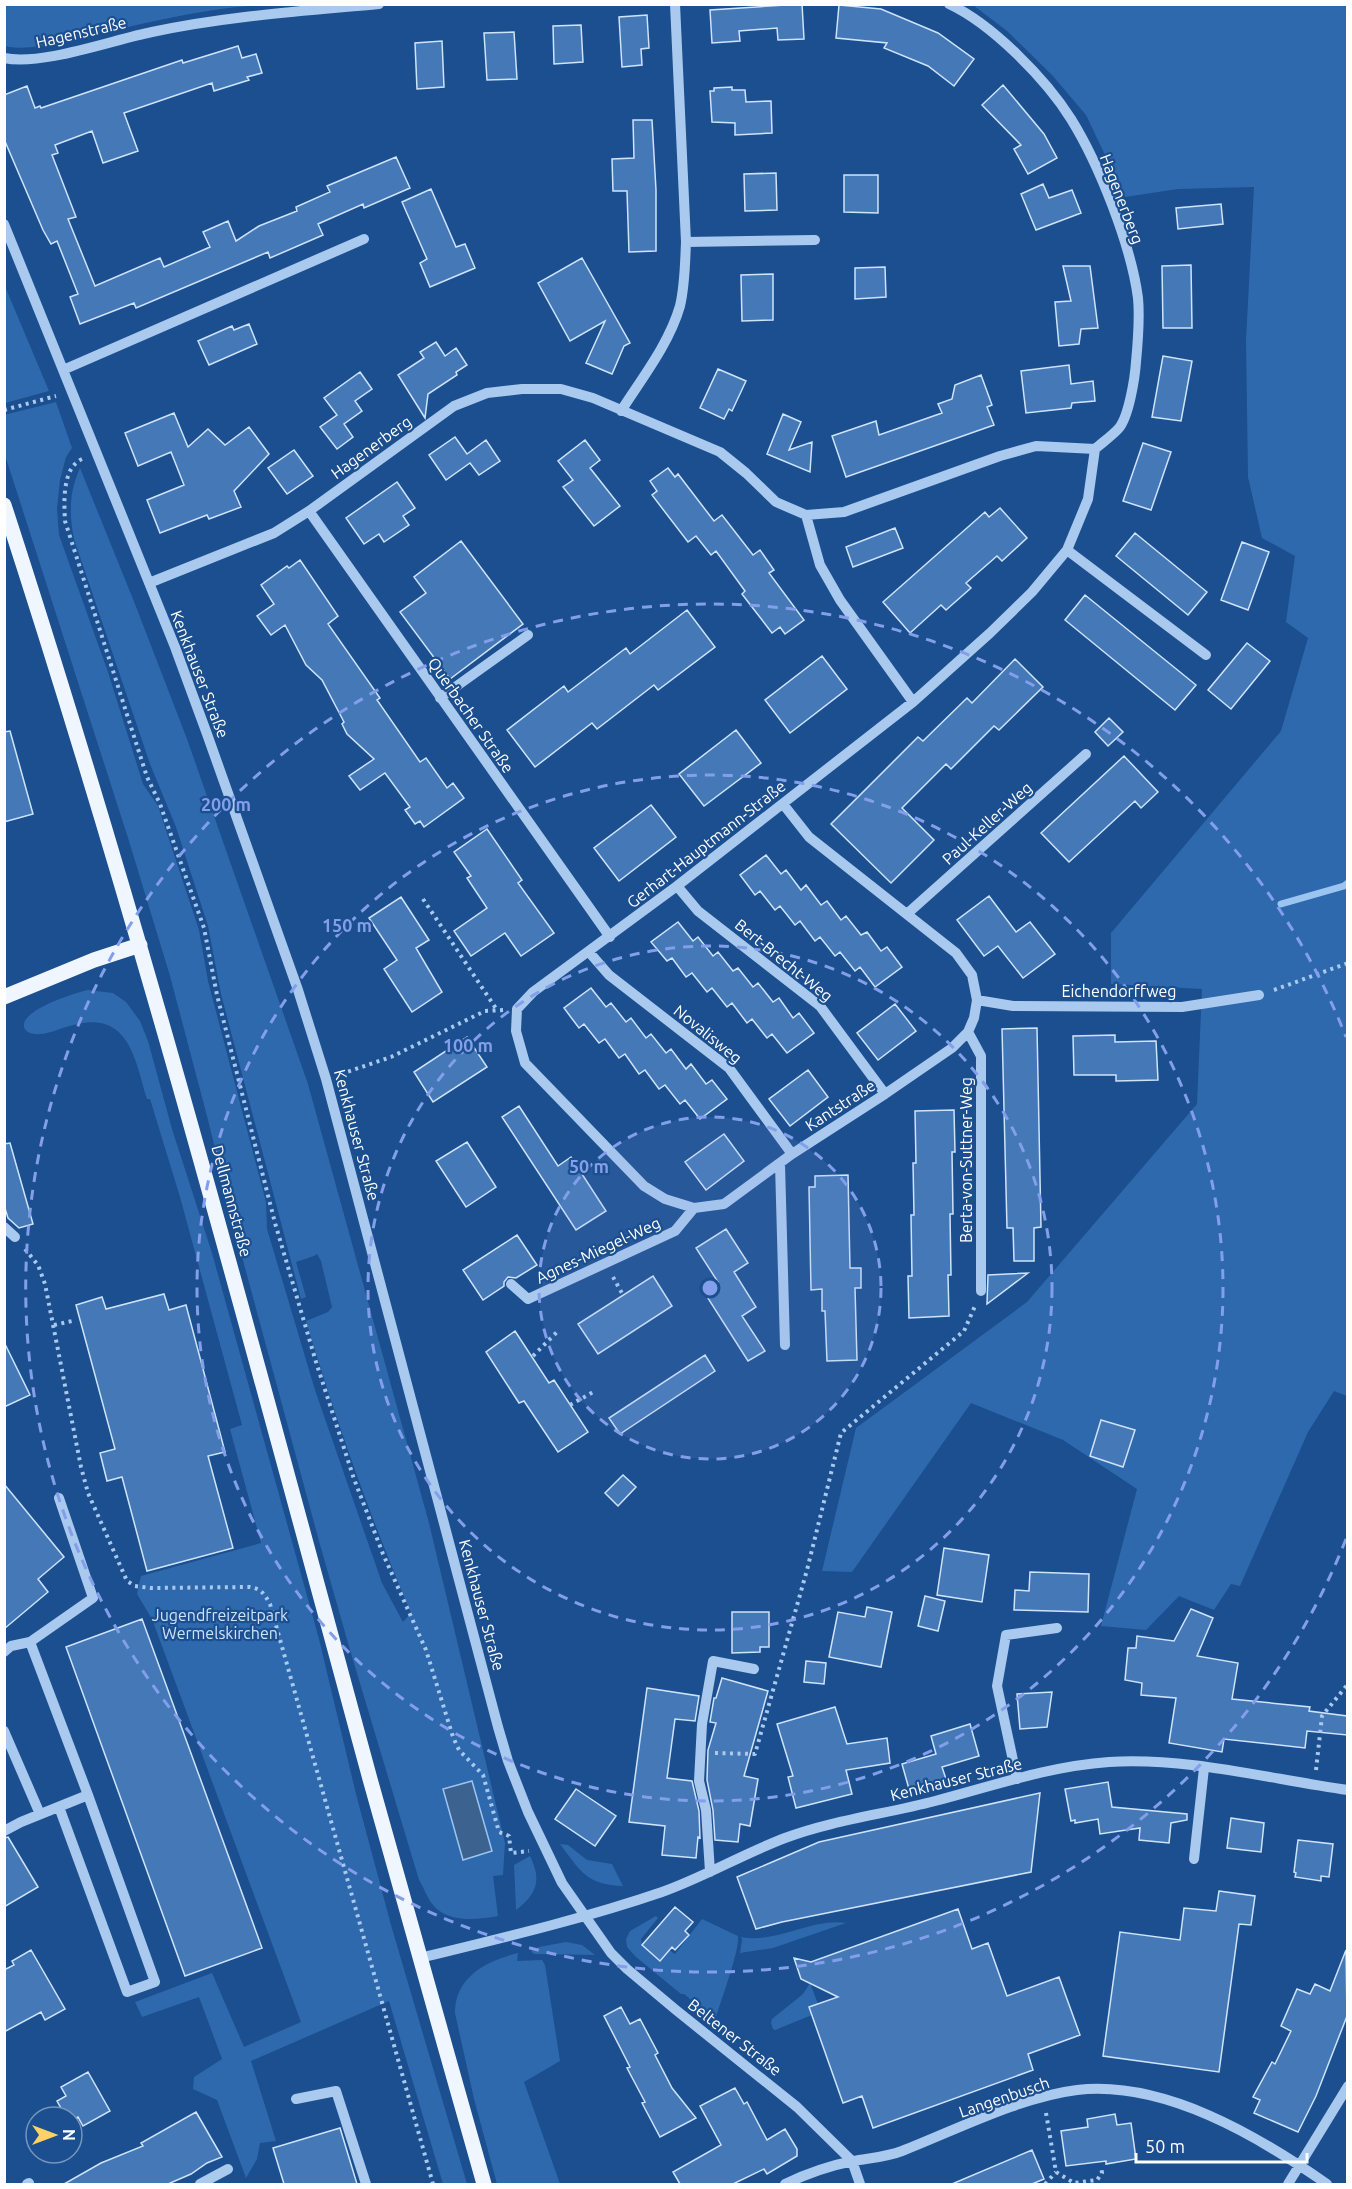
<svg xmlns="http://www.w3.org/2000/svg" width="1352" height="2189" viewBox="0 0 1352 2189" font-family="Ubuntu,sans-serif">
  <rect width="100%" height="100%" fill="#1b4f8f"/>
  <path fill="#2e69ad" d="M4,5L5,4L264,5C211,7 160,20 109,31C81,37 31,53 5,46Z
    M973,5H1347V1396L1334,1391L1308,1432L1240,1586L1231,1584L1214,1610L1179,1596L1146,1630L1101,1626L1137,1489L1063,1440L971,1403L852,1572L822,1571L856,1428L1027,1302L1197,1104L1202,989L1111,984V933L1281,731L1308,638L1286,622L1295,556L1262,538L1248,477L1246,340L1254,187L1178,189L1125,197L1086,115L1052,75L1007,31Z
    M4,284L49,391L5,403H4Z
    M56,402L72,448L66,457L60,480L57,508L59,535L108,672L143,784L158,806L199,930L208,981L266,1202L267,1229L315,1390L382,1583L403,1622L411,1613C370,1517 336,1420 306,1321L328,1312L332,1307L321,1261L317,1254L314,1256L296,1262L306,1297L301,1299L221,994L208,926L176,827L150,764L74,539C69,514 69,492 80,468L135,604L187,739L308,1084L429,1523L505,1843L503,1875L493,1876L498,1916C477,1920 448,1923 433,1905C427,1898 424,1888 419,1880L350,1650L319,1541L241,1253L207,1116L170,976L129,841L5,455L4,415Z
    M88,990L113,993L126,1002L140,1021L148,1041L172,1129L212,1253L319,1639L356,1794L391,1925L467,2184H443L389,2001L251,2061L276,2141L260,2143L257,2159L246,2178L217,2100L193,2089L194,2077L222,2059L199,1997L142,2017L135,2002L212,1973L244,2047L301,2022L152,1619L137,1594L141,1576L261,1543L230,1429L242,1425L180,1197L150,1099H147C134,1054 127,1007 66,1027C56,1030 42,1037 30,1033C27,1032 25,1030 24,1027C20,1010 75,993 88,990Z
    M560,1844L568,1845L587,1860L612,1864L623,1886C587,1885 580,1871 560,1844Z
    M530,1856C542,1880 537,1894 516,1910L514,1865Z
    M656,1916L658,1918L641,1939L642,1945L660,1961L669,1950L675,1954L702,1919L738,1936C740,1950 720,2003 715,2020L684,1994H681L636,1957L627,1947L626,1939L630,1931Z
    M846,1923L773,1948L740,1953L742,1940L741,1937C777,1944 811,1918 846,1923Z
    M566,1942L582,1945L595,1955L534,1954L531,1951L539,1947Z
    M518,1953L517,1961L542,1960L545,1965L560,2061L524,2082L560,2184H497L474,2099L455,2013C455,1976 487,1961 518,1953Z
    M810,1983L818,2004L809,2007L812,2015L775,2030L773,2029L771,2023L772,2019L803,1994Z"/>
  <path fill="#3c6290" stroke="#9cc4f0" stroke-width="1.5" d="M472,1781L492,1851L463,1860L443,1789Z"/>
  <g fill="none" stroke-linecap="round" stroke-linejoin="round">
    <path stroke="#9cc4f0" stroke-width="7" d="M1281,904L1344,886L1348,883"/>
  </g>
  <path fill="#4478b7" stroke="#cfe3fa" stroke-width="1.5" d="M802,4L804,39L778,40L777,28L739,31L740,41L712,43L710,10Z
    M839,5L881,9L938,33L974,59L954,86L928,66L884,48L887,43L836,38Z
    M647,15L649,48L641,49L642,65L622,67L619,17Z
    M581,25L583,62L554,64L553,26Z
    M514,32L517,79L487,80L484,33Z
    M442,41L444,87L417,89L415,43Z
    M238,46L242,58L256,54L262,73L247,77L249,80L214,91L212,83L124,113L138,151L103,163L92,131L55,145L58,153L52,155L76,217L68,219L95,286L160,258L164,267L210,247L203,232L228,221L236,241L259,226L297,211L296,207L330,192L327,186L396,157L410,188L364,208L363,204L318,224L323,235L270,258L268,252L136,308L134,303L80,324L70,297L78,294L57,241L51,244L43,230L4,139V95L27,86L35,108L40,106L41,108L182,60L183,63Z
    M1003,85L1044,134L1057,158L1028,174L1014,149L1021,145L982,105Z
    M732,87V90H745L746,102L771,101L772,133L735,135V123L712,122L710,91H714V88Z
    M633,120H652L656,190V251L629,252L627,191H613L612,159L634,158Z
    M776,173L777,210L745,211L744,174Z
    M844,175H878V213L844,212Z
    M1043,184L1049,198L1072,190L1081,213L1036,230L1021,194Z
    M431,189L456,247L465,244L475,268L430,287L420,263L427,259L402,202Z
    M1221,204L1223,224L1178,229L1176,208Z
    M582,258L630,343L624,346L612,374L586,363L605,321L570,341L538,283Z
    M1191,265L1192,328H1163L1162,266Z
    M1063,266H1090L1098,328L1081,329L1079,344L1059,346L1055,302L1071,301Z
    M885,267L886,297L855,299V268Z
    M773,274V320L742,321L741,275Z
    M249,324L257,344L209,365L198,341L232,326L234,330Z
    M436,342L445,356L456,348L467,365L456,372L457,375L428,394L425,418L398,375L424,358L420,352Z
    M1163,356L1192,361L1181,421L1152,417Z
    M1069,365L1071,384L1093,381L1095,401L1072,403L1071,408L1026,413L1021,371Z
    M718,369L746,381L732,411L729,409L724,419L700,408Z
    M360,372L372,389L355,401L362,411L344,424L353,437L337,449L320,427L337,415L324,398Z
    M981,375L992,405L987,407L994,425L846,477L832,436L876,421L879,435L942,413L938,404L952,399L955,385Z
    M174,413L188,447L208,429L225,445L249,427L269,454L234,491L241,507L209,519L207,515L160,533L147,500L184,485L171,452L138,466L125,433Z
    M783,414L801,422L789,450L812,442L810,472L767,454Z
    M455,437L467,454L486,440L500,461L479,475L470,463L446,480L429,455Z
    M585,440L600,460L590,468L620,506L594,526L563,487L573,480L558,461Z
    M1143,443L1171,452L1151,510L1123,501Z
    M294,450L313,476L287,494L268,468Z
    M668,468L675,477L678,474L714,521L722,515L753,555L760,550L774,570L769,573L804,620L785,634L780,627L772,633L742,594L745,591L716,551L711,555L696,536L688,542L652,495L657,491L650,481Z
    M397,482L415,508L403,516L409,525L384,542L379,534L364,544L346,518Z
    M1000,508L1027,538L1002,561L997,556L966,583L971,588L946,610L941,605L910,633L883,602L985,512L989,517Z
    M895,528L903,548L853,567L846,547Z
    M1135,533L1207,592L1188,615L1116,556Z
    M461,541L523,624L450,679L400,612L426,593L414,577Z
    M1242,542L1269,552L1248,610L1221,600Z
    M300,560L338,616L328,624L380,698L377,700L420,762L426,758L447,788L453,783L464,798L424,827L420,821L415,824L405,810L410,807L385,773L360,790L349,776L374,759L347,734L342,724L344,722L322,680L306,665L285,625L271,635L257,616L274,604L261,585L287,566L289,568Z
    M1085,595L1196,685L1175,710L1065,620Z
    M687,610L715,647L658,690L654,685L597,729L592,723L535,767L507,730L564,686L568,692L626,648L630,654Z
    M1247,643L1270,661L1231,709L1208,690Z
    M822,656L847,689L790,733L765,700Z
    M1015,659L1043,687L999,730L994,726L951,769L946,764L902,808L934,840L891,883L831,824L918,737L923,741L967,698L972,703Z
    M1109,718L1123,732L1108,746L1095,732Z
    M736,730L761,763L704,806L679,774Z
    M10,731L33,814L4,822V732Z
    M1124,756L1158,792L1141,808L1135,801L1069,862L1041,833Z
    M651,805L676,837L619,881L594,848Z
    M487,829L522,880L518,883L554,933L521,956L505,933L471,956L454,931L487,908L467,878L471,876L454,852Z
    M766,855L781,874L786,870L801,890L806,885L821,905L827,901L841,920L846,916L861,935L867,932L881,951L887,947L902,967L875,987L860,967L855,971L840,952L835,956L820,937L815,941L800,921L795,925L780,906L775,910L760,891L755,895L740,875Z
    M989,896L1016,932L1030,922L1055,954L1023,978L998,946L984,956L957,920Z
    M401,897L429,940L416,948L442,992L412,1012L384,969L397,960L369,918Z
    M678,922L693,941L698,937L713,956L718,952L733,971L738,968L753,987L758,983L773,1002L779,998L793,1018L799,1013L814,1033L787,1053L772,1034L767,1038L752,1019L747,1023L732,1003L727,1007L712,988L707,992L692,973L686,977L672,958L667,961L651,942Z
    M591,988L606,1007L611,1003L626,1022L631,1018L646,1038L651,1034L666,1053L671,1049L686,1069L691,1064L706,1084L712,1080L727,1099L700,1119L685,1100L680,1104L665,1085L659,1089L645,1070L639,1074L625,1054L619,1058L605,1039L599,1043L584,1024L579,1028L564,1008Z
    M895,1004L916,1031L878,1060L857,1033Z
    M1037,1028L1041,1227L1034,1228V1261H1014L1013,1228H1007L1002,1029Z
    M1115,1035V1042L1156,1041L1158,1080L1116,1081V1075H1074L1073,1036Z
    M467,1037L487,1067L433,1102L414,1072Z
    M808,1070L828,1097L790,1126L769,1099Z
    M519,1106L558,1166L571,1157L606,1211L576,1230L502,1117Z
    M954,1110L955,1152H952L953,1214H950L951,1275H948L949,1316L909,1318L908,1276H912L911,1215H914L913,1163H916L915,1111Z
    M724,1134L744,1161L706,1190L685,1162Z
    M467,1142L496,1187L466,1207L436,1161Z
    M10,1143L33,1224L19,1228L8,1218L4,1205V1144Z
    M848,1175L850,1268H861V1288H855L857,1360L827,1361L825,1311H822V1289L811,1290L809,1187H815V1176Z
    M726,1229L748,1263L734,1272L756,1307L742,1316L765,1351L748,1361L704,1292L718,1282L696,1248Z
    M517,1235L537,1265L516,1278L508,1277L504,1282V1286L483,1300L463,1270Z
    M1028,1273L987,1304L988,1275Z
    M653,1276L672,1306L598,1354L578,1324Z
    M164,1294L169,1310L186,1305L225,1452L208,1456L233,1548L147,1571L122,1477L107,1481L100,1453L115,1449L76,1305L102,1297L106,1309Z
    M515,1331L549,1383L554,1380L588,1432L558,1452L524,1401L519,1403L486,1352Z
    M4,1342L30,1395L4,1407Z
    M705,1355L715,1371L620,1434L609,1418Z
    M1101,1420L1135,1430L1123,1467L1090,1456Z
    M623,1475L636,1487L618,1506L605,1493Z
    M4,1484L64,1557L38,1579L48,1592L4,1629Z
    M944,1548L989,1555L982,1602L937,1595Z
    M1030,1572L1089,1574L1088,1612L1014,1610L1015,1590L1029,1591Z
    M925,1596L945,1601L938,1631L918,1626Z
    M867,1607L892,1612L881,1667L829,1657L838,1612L865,1617Z
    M1191,1609L1213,1618L1197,1656L1238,1663L1232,1699L1310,1707L1309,1711L1347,1716V1735L1307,1731L1305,1748L1224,1739L1222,1752L1169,1743L1176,1698L1141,1695L1142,1683L1125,1680L1128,1648H1136L1137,1636L1174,1641Z
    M732,1612H769V1647H760V1652L732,1653Z
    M142,1619L262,1948L185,1976L66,1647Z
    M806,1661L826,1663L824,1684L804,1682Z
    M722,1678L768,1691L744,1776L758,1779L750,1826L740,1824L738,1842L715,1840L713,1810L707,1780L708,1750L716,1723L710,1722L714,1698H716Z
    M647,1688L699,1696L695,1721L675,1719L667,1778L692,1781L699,1811L700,1838L698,1837L696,1858L662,1855L665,1826L629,1822Z
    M1052,1692L1047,1727L1020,1729L1017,1694Z
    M835,1707L847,1744L887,1738L890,1763L846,1770L852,1794L796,1808L788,1777L793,1776L777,1724Z
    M970,1724L979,1756L942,1767L946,1779L909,1789L902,1764L936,1754L931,1736Z
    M1108,1782L1112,1807L1187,1814V1820L1171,1823L1169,1843L1139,1840L1140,1828L1100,1834L1098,1819L1075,1823V1820L1071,1821L1065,1789Z
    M576,1789L616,1816L595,1846L555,1819Z
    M1040,1793L1031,1872L782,1922L756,1929L737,1877L819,1842Z
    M1231,1818L1264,1823L1261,1852L1227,1848Z
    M8,1837L38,1887L4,1907V1838Z
    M1298,1840L1333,1844L1329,1877L1321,1876V1881L1295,1877L1296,1873L1294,1872Z
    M1219,1891L1255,1896L1251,1925L1239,1924L1219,2072L1103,2056L1120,1932L1180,1940L1184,1908L1216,1911Z
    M675,1907L693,1922L685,1931L689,1935L675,1950L672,1947L660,1961L642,1945Z
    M958,1909L972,1949L988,1943L1007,1996L1059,1977L1080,2035L1028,2054L1033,2070L873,2128L862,2096L843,2103L809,2007L838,1997L801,1979L794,1958L811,1962Z
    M31,1950L65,2009L45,2020L41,2012L4,2032V1970L14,1965L12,1961Z
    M1346,1950L1347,2016L1316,2096L1298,2132L1254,2113L1260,2100L1253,2097L1272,2062L1275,2064L1291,2031L1281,2026L1297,1989L1310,1994L1315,1984L1330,1991Z
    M621,2007L630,2024L640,2019L658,2053L655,2055L672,2088L696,2118L660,2137L642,2103L645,2102L627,2068L630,2067L604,2016Z
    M88,2072L110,2111L83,2126L78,2117L72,2120V2117H66L57,2101L66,2096L61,2087Z
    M735,2088L744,2104L747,2102L767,2140L785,2129L797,2149V2156L767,2174L764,2169L733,2184H680L673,2172L721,2145L700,2106Z
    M196,2112L222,2157L207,2163L191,2174L168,2184H64L101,2163L143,2146L141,2143Z
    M1115,2114L1117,2125L1131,2123L1136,2159L1106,2164V2161L1066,2166L1061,2131L1088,2127L1087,2119Z
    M340,2128L357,2184H284L273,2148Z
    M1032,2150L1044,2179L1032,2184H952Z"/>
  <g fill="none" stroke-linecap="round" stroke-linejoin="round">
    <path stroke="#a9c9ee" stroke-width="4" stroke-dasharray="3 4.5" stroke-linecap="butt" d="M4,410L56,396
      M82,459C62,468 64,502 65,521L147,777L160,804L204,928L217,995L275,1223L316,1362L354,1479L383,1554L426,1650L453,1737L459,1750L483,1775L499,1832L509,1836L511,1853L529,1851
      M423,899L497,1010
      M1274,990L1348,963
      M341,1074L391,1057L485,1011L503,1010
      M25,1249L38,1265L45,1284L81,1467L88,1493L127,1581L135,1586L150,1588L250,1587C262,1589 264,1594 270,1604L433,2184
      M613,1277L623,1295
      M54,1325L72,1321
      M533,1356L557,1332
      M570,1405L595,1391
      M715,1753L755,1754L807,1570L841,1433L964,1331L975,1306
      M1316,1770L1322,1716L1348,1684
      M1046,2113L1056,2172L1074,2183L1097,2180L1102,2173L1101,2166
      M1045,2184L1056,2172"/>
    <path stroke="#a9c9ee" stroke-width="10" d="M4,58C42,66 112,40 152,32C227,16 304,11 379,4
      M4,224L175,647L207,734L298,990L326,1079L498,1727L508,1761L528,1812L562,1883L611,1953L627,1969L676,2010L797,2107L852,2161L860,2184
      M686,242L815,240
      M63,370L364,239
      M621,411C642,378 669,344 680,306C685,285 685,263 686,242L675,4
      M309,511L610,937
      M806,515L820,565L840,600L913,702
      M1067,550L1206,655
      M149,583L274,533L309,511L454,406L487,393L522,389H561L593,398L720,452L746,473L776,502L806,515L844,512L1000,456L1036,446L1095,449
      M440,698L528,635
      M783,804L809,837L956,953L972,975L977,1000L974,1018L968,1032L952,1048L885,1094L792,1154L724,1204L694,1208L665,1199L644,1186L525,1063L516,1031L517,1009L533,992L677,886L913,702L990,633L1032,592L1067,550L1088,499L1095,449C1103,442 1113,435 1119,428C1129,416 1135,377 1136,362C1138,341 1140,319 1138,298C1131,245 1099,164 1071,119C1046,79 992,24 949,4
      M677,886L698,911L820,1006L885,1094
      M908,913L1086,754
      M589,952L609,975L729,1068L792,1154
      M977,1000L1013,1006L1182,1007L1259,995
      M968,1032L981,1056V1291
      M780,1164L785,1345
      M4,1227L15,1237
      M511,1284L528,1299L675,1231L694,1208
      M4,1652L11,1646L30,1642
      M4,1731L40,1814
      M1017,1779L997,1686L1006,1635L1057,1628
      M59,1807L127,1992L155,1982L88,1795
      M4,1831L21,1822L88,1795L30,1642L93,1598L59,1498
      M1194,1859L1204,1768
      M710,1872L706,1810L699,1781L702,1724L713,1661L754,1669
      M420,1958C502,1938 583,1919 662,1892C704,1877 743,1854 785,1838C833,1820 886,1814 935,1801C992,1786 1050,1766 1109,1762C1188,1757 1269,1779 1348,1790
      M296,2099L336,2091L366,2184
      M27,2184L29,2183
      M200,2184L228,2169
      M785,2184C808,2173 828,2166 853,2161C869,2158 887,2157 902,2151C956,2130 1020,2097 1077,2090C1164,2080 1258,2136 1327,2184
      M1288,2184L1348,2086"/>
    <path stroke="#f0f6ff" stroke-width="15" d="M4,505C141,925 254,1352 370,1779C407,1914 446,2049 484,2184
      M4,997L94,960L140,945"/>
  </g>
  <circle cx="710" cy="1288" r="171" fill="#839eea" fill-opacity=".12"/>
  <g fill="none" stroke="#839eea" stroke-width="3" stroke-dasharray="10 8">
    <circle cx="710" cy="1288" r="171"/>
    <circle cx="710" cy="1288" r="342"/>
    <circle cx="710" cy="1288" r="513"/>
    <path d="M1346 1539A684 684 0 1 1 1346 1037"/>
  </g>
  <g text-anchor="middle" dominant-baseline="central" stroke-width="4.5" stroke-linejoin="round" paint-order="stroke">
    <g font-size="16" fill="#fff" stroke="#1b4f8f">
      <text transform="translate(81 32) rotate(-13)">Hagenstraße</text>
      <text transform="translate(1122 199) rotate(69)">Hagenerberg</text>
      <text transform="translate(371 447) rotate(-36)">Hagenerberg</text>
      <text transform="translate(200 674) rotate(69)">Kenkhauser Straße</text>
      <text transform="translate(471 715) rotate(55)">Querbacher Straße</text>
      <text transform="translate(987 823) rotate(-42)">Paul-Keller-Weg</text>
      <text transform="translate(706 844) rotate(-38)">Gerhart-Hauptmann-Straße</text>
      <text transform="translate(784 960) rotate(39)">Bert-Brecht-Weg</text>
      <text x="1119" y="991">Eichendorffweg</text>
      <text transform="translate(708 1034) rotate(39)">Novalisweg</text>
      <text transform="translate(840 1105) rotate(-33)">Kantstraße</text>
      <text transform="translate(357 1135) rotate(75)">Kenkhauser Straße</text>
      <text transform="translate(966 1160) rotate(-90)">Berta-von-Suttner-Weg</text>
      <text transform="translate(232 1201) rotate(75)">Dellmannstraße</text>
      <text transform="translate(598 1250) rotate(-25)">Agnes-Miegel-Weg</text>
      <text transform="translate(482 1605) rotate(75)">Kenkhauser Straße</text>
      <text transform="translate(956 1779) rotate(-14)">Kenkhauser Straße</text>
      <text transform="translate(735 2037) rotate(38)">Beltener Straße</text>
      <text transform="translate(1004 2097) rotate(-19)">Langenbusch</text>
    </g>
    <g font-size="16" fill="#cfe3fa" stroke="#1b4f8f">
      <text x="220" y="1615">Jugendfreizeitpark<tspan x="220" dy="18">Wermelskirchen</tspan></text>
    </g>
  </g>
  <circle cx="710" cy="1288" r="9" fill="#839eea" stroke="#1b4f8f" stroke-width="3"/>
  <g font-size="18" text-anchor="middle" font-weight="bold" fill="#839eea" stroke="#1b4f8f" stroke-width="4.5" stroke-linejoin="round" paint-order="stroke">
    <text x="226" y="811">200 m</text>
    <text x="347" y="932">150 m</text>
    <text x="468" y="1052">100 m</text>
    <text x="589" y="1173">50 m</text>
  </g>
  <rect width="1352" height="2189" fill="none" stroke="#ffffff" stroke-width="12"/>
  <g transform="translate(54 2135) rotate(90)"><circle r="28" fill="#1b4f8f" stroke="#7695bc" stroke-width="1.5"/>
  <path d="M0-4.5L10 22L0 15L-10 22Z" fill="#ffd166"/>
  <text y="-9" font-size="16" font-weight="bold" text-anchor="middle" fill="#ffffff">N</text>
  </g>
  <path d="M1136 2153v9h171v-9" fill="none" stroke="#ffffff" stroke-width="3"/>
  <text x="1145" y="2153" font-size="18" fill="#ffffff" stroke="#1b4f8f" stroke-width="4.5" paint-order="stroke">50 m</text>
</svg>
